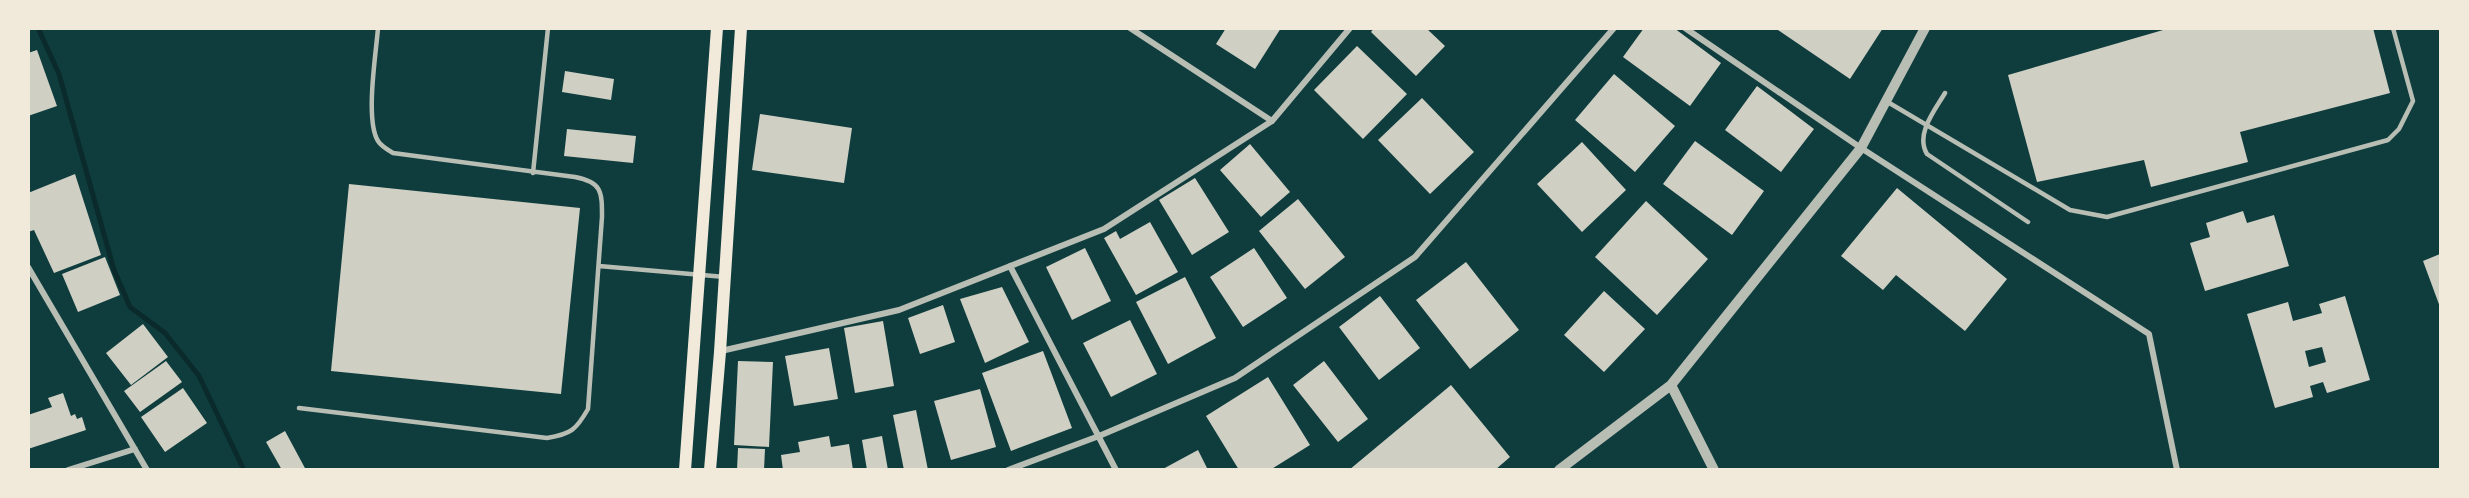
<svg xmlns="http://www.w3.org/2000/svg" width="2469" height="498" viewBox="0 0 2469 498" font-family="'PT Sans',sans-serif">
  <rect width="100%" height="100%" fill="#0f3d3e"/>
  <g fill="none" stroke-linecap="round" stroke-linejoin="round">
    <path stroke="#0a2a2b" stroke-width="5" d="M38,28L59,74L114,270L130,307L165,333L199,376L244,470"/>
  </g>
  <path fill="#cfcfc3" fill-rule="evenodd" d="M1226,28H1281L1255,69L1216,44Z
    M1374,28H1426L1445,46L1416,76L1371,32Z
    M1644,28H1674L1721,63L1690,106L1623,57Z
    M1775,28H1883L1850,79Z
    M2170,28H2373L2390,93L2240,132L2248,162L2151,187L2144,160L2037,182L2008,75Z
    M1357,46L1407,94L1363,139L1314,90Z
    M37,50L57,106L28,116V53Z
    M565,71L614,79L611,100L562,92Z
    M1614,74L1675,126L1635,172L1575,120Z
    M1757,86L1814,129L1781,172L1725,130Z
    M1422,98L1474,152L1430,194L1378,140Z
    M760,114L852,128L844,183L752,170Z
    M567,129L636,136L633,163L564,156Z
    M1695,141L1764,191L1732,235L1663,184Z
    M1582,142L1626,190L1582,232L1537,184Z
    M1250,144L1290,192L1261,217L1220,170Z
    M75,174L101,255L54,273L34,230L28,232V193Z
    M1195,178L1229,232L1192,255L1159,200Z
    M349,184L580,208L561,394L331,371Z
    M1897,188L2007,279L1965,331L1896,275L1883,290L1841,256Z
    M1298,199L1345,257L1305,289L1259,231Z
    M1646,201L1708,259L1657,315L1595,257Z
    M2243,211L2247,223L2274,215L2289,266L2205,291L2190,243L2210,237L2206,223Z
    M1150,222L1178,272L1136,295L1104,238L1116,231L1120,239Z
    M1085,248L1111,301L1072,320L1046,267Z
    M1254,248L1287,298L1243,327L1210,277Z
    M2440,254V307L2423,261Z
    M105,257L120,295L78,312L62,274Z
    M1466,262L1519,330L1470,369L1416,300Z
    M1185,277L1216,338L1168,364L1136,302Z
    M1002,287L1029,342L985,363L960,299Z
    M1604,291L1645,329L1604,372L1564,335Z
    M1380,296L1420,348L1379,380L1339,327Z
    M2345,296L2370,380L2327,393L2323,382L2310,386L2313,397L2275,408L2247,314L2288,302L2293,321L2322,313L2319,304ZM2322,347L2326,362L2309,367L2305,351Z
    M943,305L955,342L920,354L908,318Z
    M1130,320L1157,374L1111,397L1083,343Z
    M883,321L894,386L855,393L844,328Z
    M143,324L168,357L131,385L106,353Z
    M829,348L838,399L794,406L785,356Z
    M1043,351L1072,428L1011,451L982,373Z
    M166,361L182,382L140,412L124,391Z
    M738,361L773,362L769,447L734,445Z
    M1324,361L1368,419L1338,442L1293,385Z
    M1268,377L1310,445L1270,470H1239L1206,416Z
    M1451,385L1510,457L1495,470H1349Z
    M183,388L207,423L165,452L141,417Z
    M980,389L996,447L951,460L934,401Z
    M63,393L71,416L75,414L77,419L82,417L86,430L28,449V415L52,407L48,398Z
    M916,410L928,470H904L893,415Z
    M285,431L306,470H282L266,442Z
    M829,436L831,447L849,444L853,470H783L781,455L800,452L798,442Z
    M882,436L888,470H867L862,440Z
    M738,448L765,449L764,470H737Z
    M1198,450L1208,470H1161Z"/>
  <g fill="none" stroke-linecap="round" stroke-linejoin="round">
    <path stroke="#b8beb3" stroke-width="4.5" d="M1945,93C1935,110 1915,134 1927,154L2028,222
      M1886,101L2070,210L2107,217L2388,140L2399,129L2413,101L2393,28
      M533,173L548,28
      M599,266L725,277
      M299,408L547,438C571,434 576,430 588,409L602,217C602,192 602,182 575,177L393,153C388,150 381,146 378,141C365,120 376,54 378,28"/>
    <path stroke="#b8beb3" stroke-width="6" d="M1130,28L1272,121
      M1685,28L1861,148L2149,334L2177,470
      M1010,266L1116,470
      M28,267L147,470
      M721,351L899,310L1104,229L1272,121L1350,28
      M68,470L135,449
      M1008,470L1099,436L1235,378L1415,257L1614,28"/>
    <path stroke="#b8beb3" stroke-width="10" d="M1671,385L1714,470
      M1559,470L1671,385L1861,148L1925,28"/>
    <path stroke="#f1e9da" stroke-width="12" d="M685,470L717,28
      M710,470L720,352L741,28"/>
  </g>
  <rect width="2469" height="498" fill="none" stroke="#f1e9da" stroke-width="60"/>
</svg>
